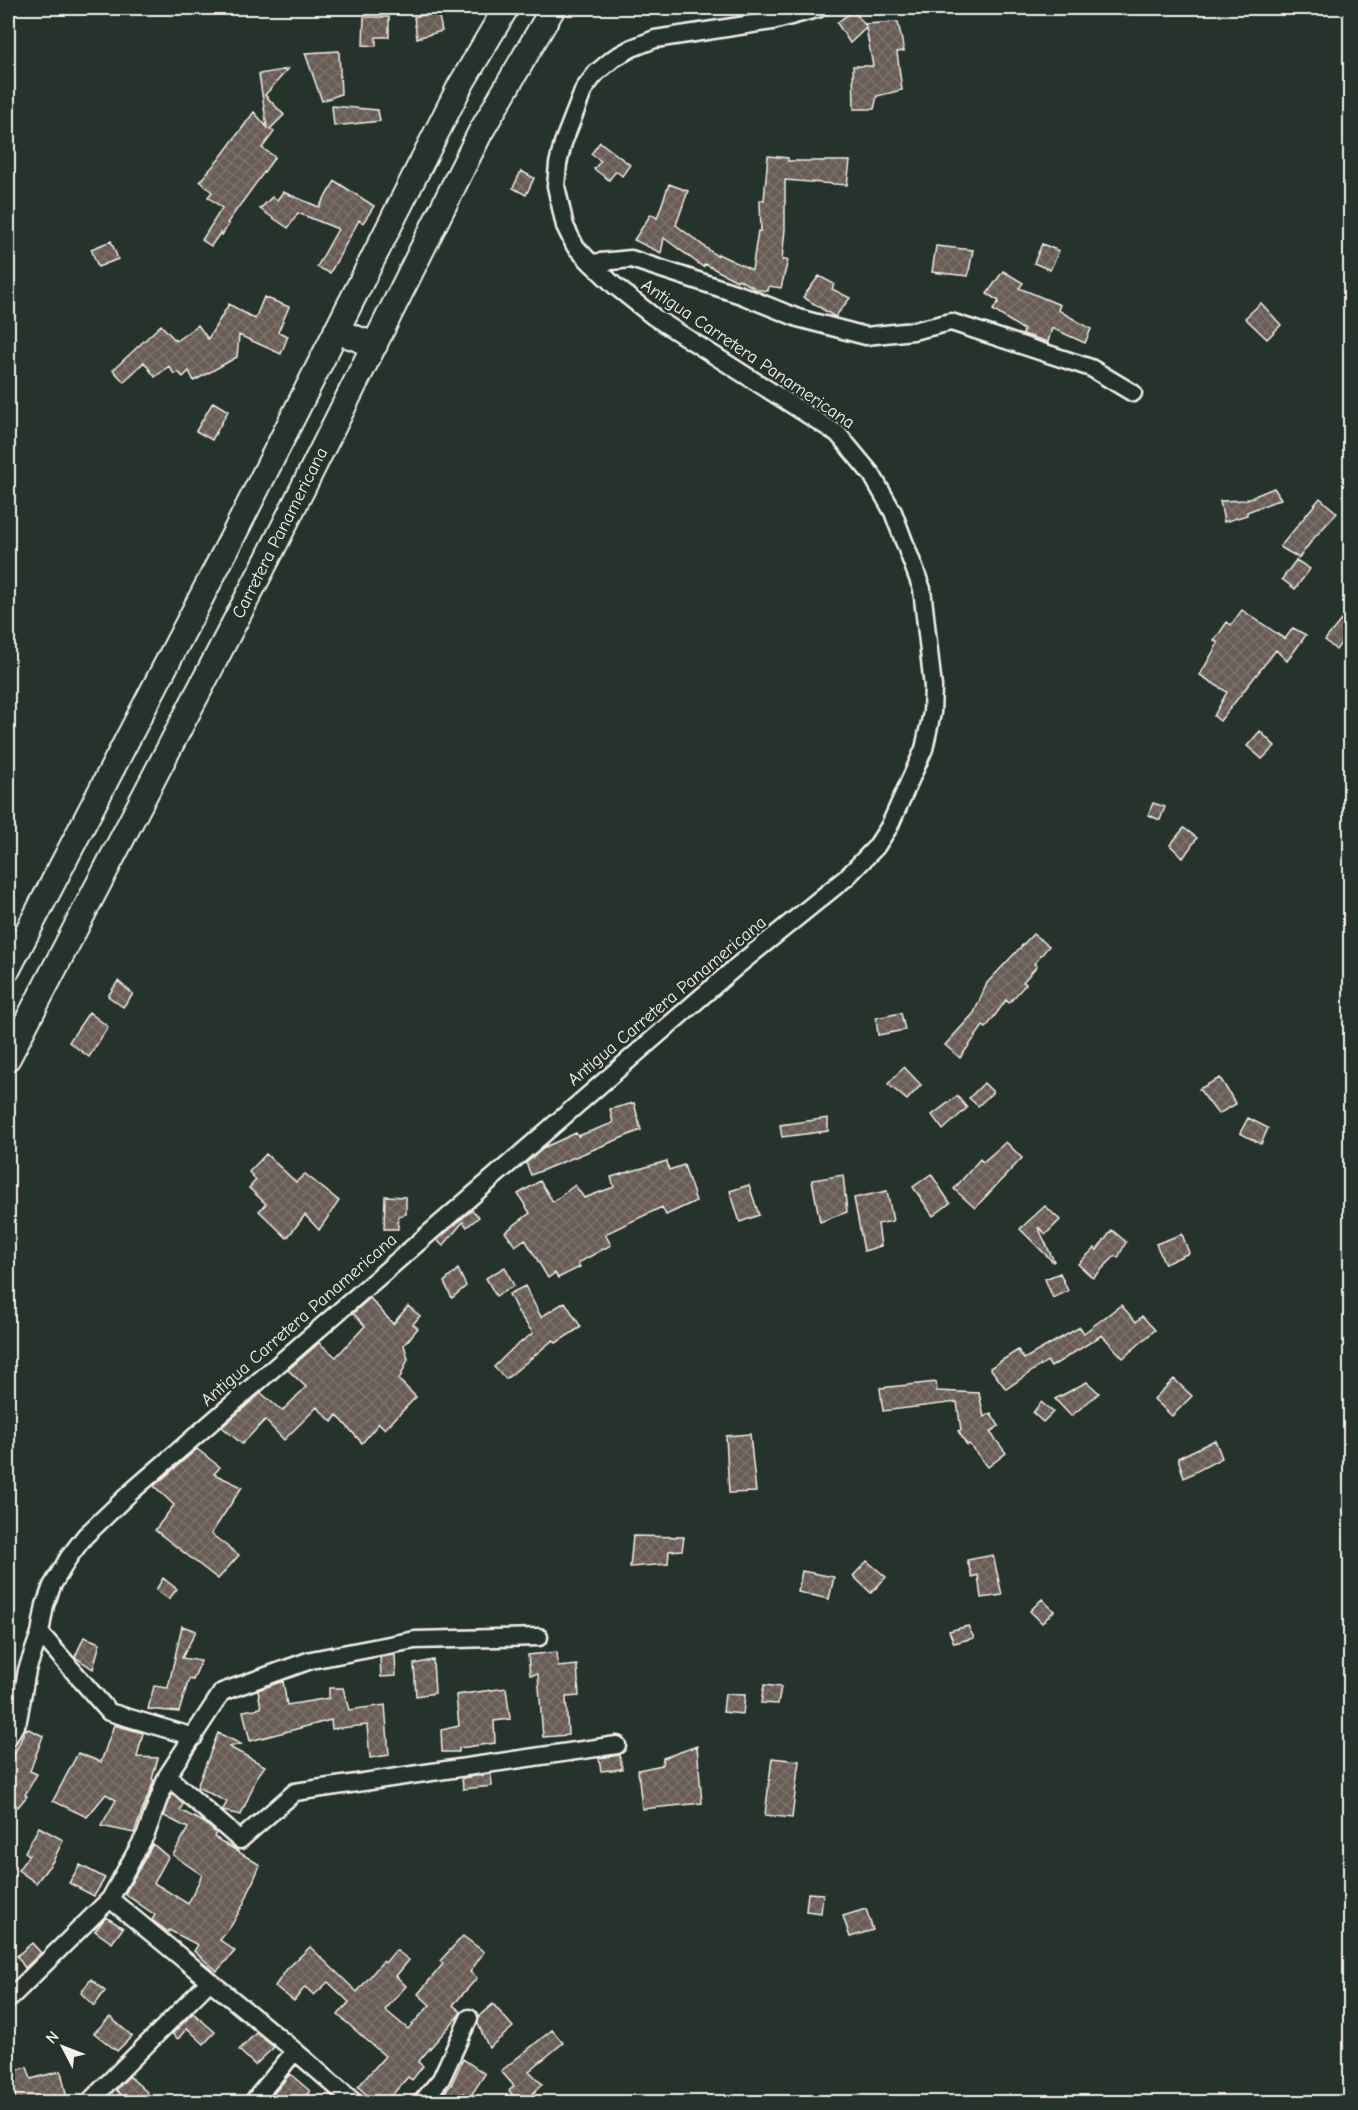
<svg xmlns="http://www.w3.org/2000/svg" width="1358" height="2110" viewBox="0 0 1358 2110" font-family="'Comic Neue',sans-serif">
  <defs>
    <pattern id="building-cross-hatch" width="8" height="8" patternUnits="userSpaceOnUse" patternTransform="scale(1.5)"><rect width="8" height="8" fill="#675b55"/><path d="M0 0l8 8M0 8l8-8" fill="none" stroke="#7d736d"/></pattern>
  </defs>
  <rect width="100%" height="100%" fill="#26332d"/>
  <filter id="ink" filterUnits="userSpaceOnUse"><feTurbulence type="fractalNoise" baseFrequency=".0167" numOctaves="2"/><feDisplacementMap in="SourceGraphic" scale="12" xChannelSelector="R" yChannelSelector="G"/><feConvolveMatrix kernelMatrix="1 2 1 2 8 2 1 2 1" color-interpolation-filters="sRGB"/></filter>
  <g filter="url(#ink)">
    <path fill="url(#building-cross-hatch)" stroke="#f4f1e8" stroke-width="1.5" d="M853,10L866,26L865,24L898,22L904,51L897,52L902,90L877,96L874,109H854L853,66H873L866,28L850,43L837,23Z
      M438,12L442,31L417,38L414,17Z
      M364,17H389V37H376V46L363,45Z
      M339,51L341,94L322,101L305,53Z
      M288,69L265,95L284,115L270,129L274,132L262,148L275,157L227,223L229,224L222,235L220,233L211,246L202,240L222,208L208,197L212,192L200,181L220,158L254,112L267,127L259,74Z
      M332,106L378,110L380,121L334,126Z
      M600,142L630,165L622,176L616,171L609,180L594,169L601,161L591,154Z
      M768,156L788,158V161H850L847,185L785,180V229L782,260H788L781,288L769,286L768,291L754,289L753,287L738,279L737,281L705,264L703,267L664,238L661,253L634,240L651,214L657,218L669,184L688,191L676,225L717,256L718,254L752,270L758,231H761L760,200H764Z
      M521,171L534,178L526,195L513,188Z
      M335,181L374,206L363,223L359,220L330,273L317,267L338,229L298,213L288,228L260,209L272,197L277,200L283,192L319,207Z
      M111,241L118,259L98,267L91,249Z
      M1042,244L1059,251L1050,270L1034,263Z
      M936,246L973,250L968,276L932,272Z
      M1003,271L1023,283L1019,288L1060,305L1058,310L1091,329L1085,343L1052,328L1048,342L1023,334L1024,330L993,310L999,301L987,294Z
      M819,276L834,284L832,289L850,298L835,317L803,297Z
      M264,297L289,307L278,332L288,336L281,354L239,335L237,357L194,381L189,371L183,377L178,372L174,374L169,366L155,377L144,362L124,382L113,370L161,325L176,341L198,325L208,339L229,304L255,319Z
      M1261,303L1281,325L1267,339L1245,318Z
      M213,402L228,411L212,440L196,431Z
      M1274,488L1281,499L1247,512V515L1224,522L1220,501L1245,500Z
      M1320,498L1337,513L1313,539L1299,558L1280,547Z
      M1296,560L1310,569L1295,589L1282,579Z
      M1242,610L1285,639L1293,628L1306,635L1287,661L1276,650L1220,721L1214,716L1227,692L1200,675L1218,643L1214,641L1227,622L1231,625Z
      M1341,620L1350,628V631L1336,650L1325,640Z
      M1260,731L1275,746L1262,759L1247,746Z
      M1153,803L1165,807L1160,820L1148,815Z
      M1184,828L1197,838L1183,858L1170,845Z
      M1033,934L1049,946L1034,964L1037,966L1023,982L1026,984L1009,1003L1006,1000L986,1028L983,1026L960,1058L945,1045L974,1013L987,983Z
      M118,981L133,994L123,1007L108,996Z
      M89,1012L108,1027L89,1057L69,1042Z
      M901,1013L905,1030L878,1035L876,1018Z
      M904,1067L921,1085L907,1100L888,1084Z
      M1220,1078L1236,1104L1218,1114L1199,1089Z
      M984,1083L993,1092L978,1106L969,1098Z
      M957,1096L967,1108L943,1130L932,1115Z
      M634,1103L641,1130L531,1175L526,1163L545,1147L576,1133L578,1136L613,1123L610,1109Z
      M828,1118V1131L782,1137L780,1125Z
      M1248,1118L1268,1128L1261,1144L1240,1133Z
      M1006,1142L1022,1158L975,1208L954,1189L980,1159L983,1162Z
      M266,1154L296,1182L305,1174L339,1201L319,1230L305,1215L287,1238L259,1211L266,1204L249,1188L256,1180L249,1172Z
      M667,1161L669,1170L684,1165L696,1201L666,1215L662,1207L605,1234L611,1245L578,1263L580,1267L558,1278L555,1273L548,1278L525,1239L515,1246L505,1232L530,1213L518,1194L540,1181L553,1202L575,1185L584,1198L614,1187L611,1177Z
      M931,1174L950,1203L933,1216L913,1187Z
      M843,1175L847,1212L820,1222L812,1180Z
      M749,1185L759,1215L740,1222L730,1191Z
      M887,1191L893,1221L878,1224L881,1246L864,1251L854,1198Z
      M385,1196L406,1197V1214L398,1216V1229H384Z
      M1045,1206L1060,1220L1046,1234L1038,1227L1054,1261L1053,1262L1020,1229Z
      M472,1210L479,1217L467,1227L463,1222L443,1246L437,1240Z
      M1112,1230L1126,1242L1118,1258L1115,1256L1093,1278L1078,1264L1095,1248L1097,1250Z
      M1182,1234L1189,1253L1165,1264L1156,1244Z
      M505,1267L514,1286L496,1296L486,1278Z
      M458,1269L466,1286L452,1298L444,1282Z
      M1060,1273L1068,1291L1053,1298L1045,1279Z
      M525,1286L541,1317L565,1302L581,1327L556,1343L553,1340L506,1379L494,1367L512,1349L533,1333L518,1312L509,1294Z
      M370,1298L393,1324L408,1306L420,1316L413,1324L418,1328L404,1345L408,1359L399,1380L416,1397L385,1429L379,1423L362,1443L337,1415L332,1422L317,1407L284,1440L265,1420L242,1444L222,1427L261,1393L282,1411L306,1387L288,1370L319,1343L336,1357L365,1326L353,1313Z
      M1121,1305L1136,1322L1142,1316L1155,1330L1123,1358L1102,1335L1051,1367L1047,1361L1006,1389L990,1368L1018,1350L1024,1359L1080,1327L1084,1333Z
      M1174,1379L1192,1396L1172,1416L1154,1399Z
      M936,1382L937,1391L979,1393L984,1417L991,1413L999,1426L990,1432L1006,1453L988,1467L969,1444L967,1445L958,1431L961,1430L957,1402L883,1411L880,1388Z
      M1087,1382L1099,1393L1071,1416L1055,1399Z
      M1041,1402L1053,1412L1043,1422L1033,1413Z
      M750,1434L756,1492L729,1493L726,1436Z
      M1215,1440L1222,1458L1184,1478L1178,1458Z
      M197,1449L220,1467L214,1474L242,1487L211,1534L239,1555L218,1579L155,1530L174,1505L154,1486Z
      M633,1536L684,1537L682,1550L669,1551L668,1564L630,1567Z
      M993,1555L1002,1595L981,1598L978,1575L972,1577L967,1560Z
      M867,1561L886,1577L871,1593L853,1576Z
      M802,1571L834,1577L829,1599L798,1592Z
      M163,1578L177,1589L169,1599L156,1590Z
      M1042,1599L1054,1611L1042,1623L1030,1611Z
      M182,1626L196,1631L182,1658L201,1661L193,1680L189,1679L179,1712L148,1709L154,1686L168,1688Z
      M968,1626L974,1638L954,1643L949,1631Z
      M84,1637L100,1643L93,1669L75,1657Z
      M557,1652L558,1667L577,1665L579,1696L566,1697L568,1735L543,1737L538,1674L530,1675L528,1655Z
      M395,1655L396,1676L381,1677L380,1657Z
      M433,1660L435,1693L416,1696L414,1664Z
      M283,1681L287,1705L329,1698V1688H343L349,1710L385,1705L389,1755L370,1758L367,1725L332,1729L331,1720L250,1741L243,1711L261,1708L258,1690Z
      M764,1685L781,1687L778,1704L761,1703Z
      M506,1688L510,1719L494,1721L495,1743L459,1748V1752H442L441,1730L459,1726L456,1695Z
      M725,1694L745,1695L743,1714L723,1712Z
      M114,1725L143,1733L137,1757L158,1758L152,1779L154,1780L134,1833L101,1826L116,1800L106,1794L87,1817L53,1801L78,1753L101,1762Z
      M26,1728L43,1736L30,1771L37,1774L25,1795L27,1796L18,1807L8,1799V1769Z
      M218,1733L241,1744L229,1747L265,1766L257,1777L241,1815L222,1811L227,1802L197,1787Z
      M697,1746L702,1803L642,1809L638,1770L662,1765L663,1758Z
      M620,1755L622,1769L601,1771L599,1758Z
      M772,1758L799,1761L792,1818L765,1815Z
      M491,1774L492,1786L463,1789L462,1778Z
      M172,1794L183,1804L180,1810L205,1823L216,1833L214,1837L260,1865L244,1903L231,1926L220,1940L235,1951L217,1971L194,1951L198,1945L169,1930L168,1932L152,1920L155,1915L125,1894L153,1844L168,1857L154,1883L188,1904L202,1875L173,1855L188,1828L164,1816Z
      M39,1827L63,1840L53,1861L36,1883L18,1870L29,1855L25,1852Z
      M80,1865L105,1878L94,1896L69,1883Z
      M808,1893L823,1894L821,1913L806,1911Z
      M866,1909L873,1930L850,1937L843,1916Z
      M106,1917L123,1928L112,1943L95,1931Z
      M463,1936L484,1952L470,1972L477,1978L453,2005L461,2012L459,2015L418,2062L423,2066L412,2080L408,2077L385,2103H376L358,2087L385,2056L338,2015L349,2002L328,1982L314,1995L305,1987L294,2001L275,1986L287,1969L310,1947L357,1992L383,1961L385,1963L396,1950L409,1960L396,1976L406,1986L385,2010L408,2029L430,2005L418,1994L443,1964L440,1961Z
      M32,1943L41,1953L25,1968L17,1956Z
      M91,1979L105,1991L94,2006L81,1993Z
      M493,2004L513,2027L489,2048L478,2024L479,2016Z
      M193,2013L215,2032L204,2044L187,2028L178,2039L172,2034Z
      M110,2017L132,2036L117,2051L94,2033Z
      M552,2030L563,2043L529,2071L542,2084L524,2103H520L509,2091L514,2086L501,2071Z
      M256,2033L274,2047L255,2065L239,2050Z
      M463,2059L485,2074L470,2097L464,2093L454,2103H435L451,2085Z
      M27,2067L31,2079L61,2071L68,2103H17L8,2073Z
      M290,2074L310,2091L300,2103H266Z
      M129,2076L148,2093L138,2103H130L116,2090Z"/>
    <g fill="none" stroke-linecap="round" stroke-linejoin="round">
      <defs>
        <path id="minor" d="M591,263L631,259L741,295L798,318L866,336L913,331L951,322L1091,368L1133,393
          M40,1633L109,1712L194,1737
          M8,1738L18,1720L27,1670L40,1633L45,1605L52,1586L69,1557L85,1536L131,1492L737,966L847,877L876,847L889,827L924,749L932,713L933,687L922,589L893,512L872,475L838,434L654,317L614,285L591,263L575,246L565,226L556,186L558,164L563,143L584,89L596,73L614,58L632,48L655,39L772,21L820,8
          M167,1776L240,1840L295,1792L617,1745
          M110,1899L295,2051L354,2102
          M8,2000L110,1899L146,1834L167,1776L222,1692L311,1660L415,1640L539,1637
          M89,2102L210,1981
          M253,2102L295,2051
          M422,2102L441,2079L469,2018"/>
        <path id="highway" d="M336,331L375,345
          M8,969L231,540L460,86L506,8
          M8,1058L268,558L480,133L553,8"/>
      </defs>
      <use href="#minor" stroke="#f4f1e8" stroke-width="21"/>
      <use href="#highway" stroke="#f4f1e8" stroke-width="28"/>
      <use href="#minor" stroke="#26332d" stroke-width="16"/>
      <use href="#highway" stroke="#26332d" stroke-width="24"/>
    </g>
  </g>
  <g text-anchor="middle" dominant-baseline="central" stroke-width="5" stroke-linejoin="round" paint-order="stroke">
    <g font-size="18" fill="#f4f1e8" stroke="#26332d">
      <text transform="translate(748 354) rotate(34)">Antigua Carretera Panamericana</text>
      <text transform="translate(280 533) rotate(-63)">Carretera Panamericana</text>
      <text transform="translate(667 1001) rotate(-40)">Antigua Carretera Panamericana</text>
      <text transform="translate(299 1320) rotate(-41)">Antigua Carretera Panamericana</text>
    </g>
  </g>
  <rect width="1358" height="2110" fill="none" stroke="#26332d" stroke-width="30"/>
  <rect x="15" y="15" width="1328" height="2080" fill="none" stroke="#f4f1e8" stroke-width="2" filter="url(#ink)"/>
  <g transform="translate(63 2047) rotate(312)" stroke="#26332d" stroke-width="4.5" paint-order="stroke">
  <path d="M0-4.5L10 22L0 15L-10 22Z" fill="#f4f1e8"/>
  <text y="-9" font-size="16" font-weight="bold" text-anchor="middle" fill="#f4f1e8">N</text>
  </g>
</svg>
